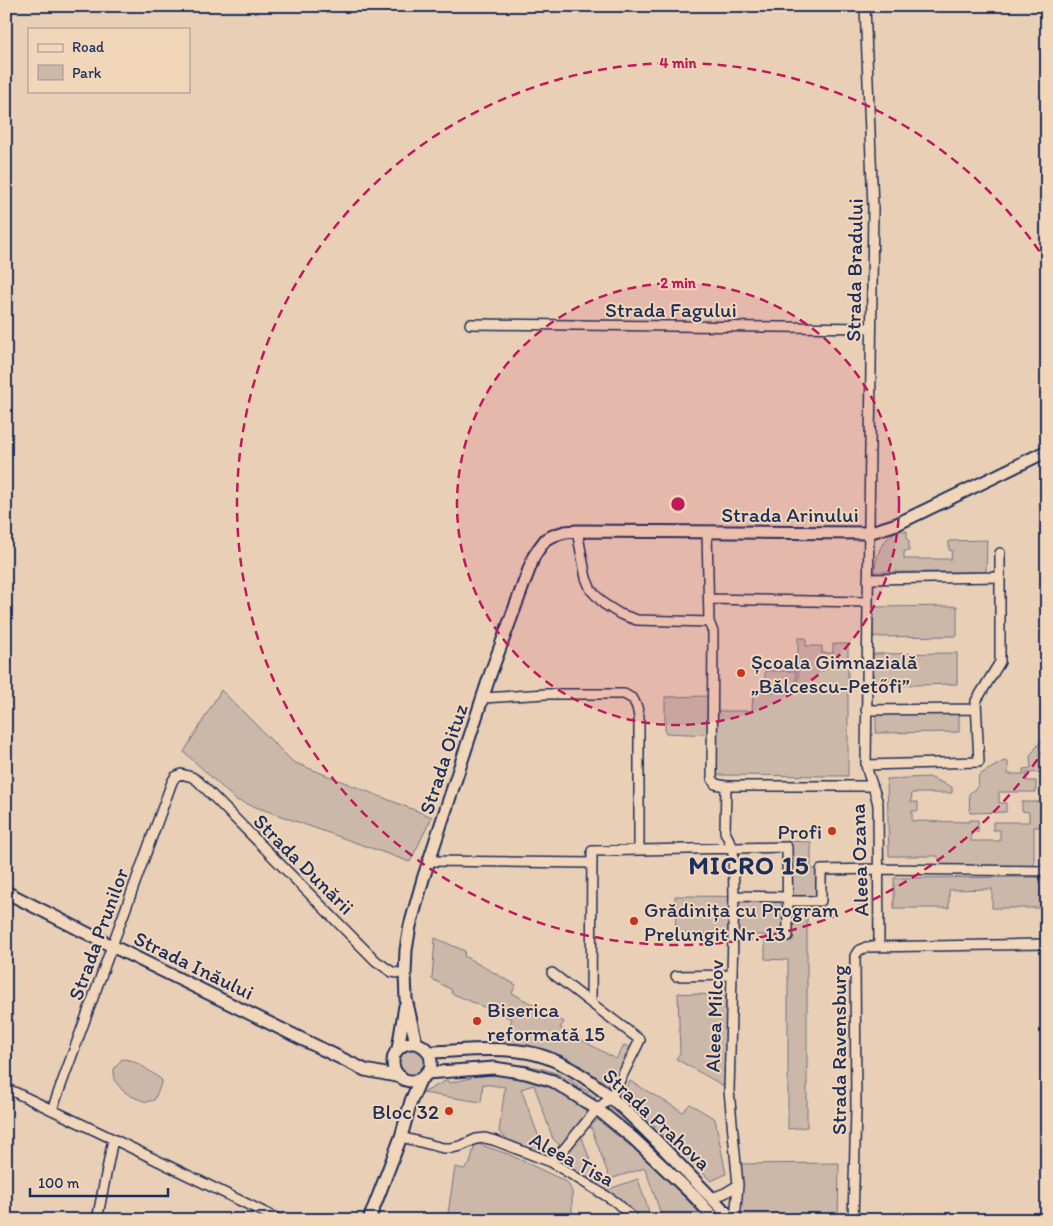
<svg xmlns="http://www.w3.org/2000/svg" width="1053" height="1226" viewBox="0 0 1053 1226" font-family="Itim,sans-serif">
  <rect width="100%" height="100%" fill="#e9cfb5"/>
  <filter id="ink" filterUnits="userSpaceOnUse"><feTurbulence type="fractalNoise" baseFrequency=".02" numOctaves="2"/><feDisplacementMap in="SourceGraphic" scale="10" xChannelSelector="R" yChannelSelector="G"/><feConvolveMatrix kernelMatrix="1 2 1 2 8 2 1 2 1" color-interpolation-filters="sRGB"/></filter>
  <g filter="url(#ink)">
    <path fill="#cbb8a9" stroke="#737484" d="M896,531H907V540L909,541V551H904V559H951L952,550H949V541L987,540L986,572H874C878,552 879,544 896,531Z
      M957,606V636L873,637V607Z
      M798,638H806V646H822V653H833V644H848V776L717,775V711H752L753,692H798Z
      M957,653V684L873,686V654Z
      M765,671H796V685L765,684Z
      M221,690L293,762L432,817L410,862L236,800L184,752Z
      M712,696V735L665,733V697Z
      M959,708V732L876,733V710Z
      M1041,741H1047V772L1026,773L1027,781H1036V792H999V803H1006V812L970,813L969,794L978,786L979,775L1004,761L1008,762V774H1023V769L1031,768L1030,756Z
      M929,777L952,787V793H912L911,802H918V811H912V821L969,822L970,820H978V832L971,833V841H1000V830H993V822H1029V812L1022,811V802H1047V827H1034V871L947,870L937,856H889L887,779Z
      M787,841L811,842V869L821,870V901L807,902V1127L788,1129V960L765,959V935L676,933L675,896L787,897Z
      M1047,877V908H992V889L949,890V908H894V878Z
      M435,938L465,951L464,956L516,985L512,993L564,1022L560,1028L616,1059L624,1045L635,1050L614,1084C610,1085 606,1087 602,1085C596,1082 585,1069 578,1064C561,1053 524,1042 504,1044L512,1019L451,993L452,990L432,979Z
      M678,993L729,996L728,1087L724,1086L676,1059L680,1053Z
      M398 1062a14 14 0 1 1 28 0a14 14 0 1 1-28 0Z
      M122,1059C136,1059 150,1072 162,1080L159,1089L154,1100L146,1102L131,1096L123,1091L114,1080V1069Z
      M522,1065C555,1069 571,1079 596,1098L592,1102L524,1068Z
      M471,1070L526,1073L591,1105L588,1122L582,1130L598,1120L656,1167L706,1220H663L645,1168L610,1179L591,1127L580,1132L598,1183L557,1162L564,1149L553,1139L534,1085L521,1089L541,1143L539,1153L511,1142L499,1132L505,1087L483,1084L481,1102L423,1093L447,1080L449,1083L471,1078Z
      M630,1081L683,1112L690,1104L715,1119L726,1174L711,1181L622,1094Z
      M609,1106L635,1127L725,1220H721L605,1110Z
      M475,1143L508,1154L567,1182L572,1191V1220H447L455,1167L464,1169L470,1164Z
      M839,1163L838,1220H746L738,1212L737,1164Z
      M638,1179L651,1218L645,1220H640L619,1198L606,1190Z"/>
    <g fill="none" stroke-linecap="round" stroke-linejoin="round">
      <defs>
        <path id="minor" d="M865,6L873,208L866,765C869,779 876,792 878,805L879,947
          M470,324L871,328
          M577,531L586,578L591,590L604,604L620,614L637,620L709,622
          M707,532L709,622L713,632L712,779L715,784L726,786L725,832L733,848L734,896L729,1091L738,1185L735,1220
          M868,579L1000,577
          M709,599L867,602
          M483,698L546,694H624L633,699L637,707L639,717V849
          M866,710L976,709
          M866,765L979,762L976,701L1000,662V553
          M726,786H872
          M429,861L591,863
          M734,896L787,897
          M787,901H821V870L879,869L1047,871
          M552,973L591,1003
          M676,976L732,975
          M6,1088L113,1139L280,1220
          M52,1110L172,782L175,777L181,774L192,777L198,781L376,961L392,972L405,974
          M401,1137L443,1148H451L461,1146L476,1139L485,1138L496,1141L551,1162L616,1202L635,1220
          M551,1162L564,1149L597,1109L611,1098L640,1040L591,1003L592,851L787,847L788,936
          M712,1198L725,1193L738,1185
          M97,1220L113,1139
          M853,1220L856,1109L855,956L858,951L866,947L1047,944"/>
        <path id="tertiary" d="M6,892L112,946L365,1070L401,1077
          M416,1043L406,999L405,974L406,950L410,926L423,879L491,672L534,556L540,547L546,539L555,535L565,532L577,531L868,533L897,524L990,479L1047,451
          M393 1062a19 19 0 1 1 38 0a19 19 0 1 1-38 0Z
          M398,1049L405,1006
          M428,1052C460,1051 494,1047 526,1052C582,1061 634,1118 672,1157C692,1178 713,1199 733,1220
          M426,1073L494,1068L526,1073L553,1081L597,1109L634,1139L695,1197L716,1220
          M369,1220L401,1137L411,1101L421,1078"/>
      </defs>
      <use href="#minor" stroke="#1b2f5e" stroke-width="12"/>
      <use href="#tertiary" stroke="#1b2f5e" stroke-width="15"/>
      <use href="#minor" stroke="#f2d6b9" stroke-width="9"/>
      <use href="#tertiary" stroke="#f2d6b9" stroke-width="11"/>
    </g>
  </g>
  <circle cx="678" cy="504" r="221" fill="#c2185b" fill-opacity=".12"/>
  <g fill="none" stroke="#c2185b" stroke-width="2.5" stroke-dasharray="9 6">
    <circle cx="678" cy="504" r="221"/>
    <path d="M1046 747A441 441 0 1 1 1046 261"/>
  </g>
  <g fill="#c8321e" stroke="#f2d6b9" stroke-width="2">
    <circle cx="741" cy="673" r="5"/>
    <circle cx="832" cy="831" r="5"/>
    <circle cx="634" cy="921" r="5"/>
    <circle cx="477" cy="1021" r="5"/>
    <circle cx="449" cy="1111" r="5"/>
  </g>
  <g text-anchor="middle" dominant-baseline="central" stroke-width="4" stroke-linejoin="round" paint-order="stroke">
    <g font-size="21" fill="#1b2f5e" stroke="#f2d6b9">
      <text transform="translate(854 270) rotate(-89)">Strada Bradului</text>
      <text x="671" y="309">Strada Fagului</text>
      <text x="790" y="514">Strada Arinului</text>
      <text transform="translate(443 759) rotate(-72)">Strada Oituz</text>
      <text transform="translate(859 860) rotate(-92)">Aleea Ozana</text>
      <text transform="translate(304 864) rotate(45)">Strada Dunării</text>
      <text transform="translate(98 934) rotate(-70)">Strada Prunilor</text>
      <text transform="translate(194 965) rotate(26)">Strada Inăului</text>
      <text transform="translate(714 1016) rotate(-88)">Aleea Milcov</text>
      <text transform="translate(838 1050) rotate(-90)">Strada Ravensburg</text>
      <text transform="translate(657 1119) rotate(43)">Strada Prahova</text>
      <text transform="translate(572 1159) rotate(28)">Aleea Tisa</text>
    </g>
    <g font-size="21" fill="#1b2f5e" stroke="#f2d6b9" text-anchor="start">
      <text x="751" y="661">Școala Gimnazială<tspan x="751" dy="24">„Bălcescu-Petőfi”</tspan></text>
      <text x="822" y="831" text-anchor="end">Profi</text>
      <text x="644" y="909">Grădinița cu Program<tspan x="644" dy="24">Prelungit Nr. 13</tspan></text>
      <text x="487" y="1009">Biserica<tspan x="487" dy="24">reformată 15</tspan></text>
      <text x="439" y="1111" text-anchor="end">Bloc 32</text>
    </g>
    <g font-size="26" font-weight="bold" letter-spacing="1" fill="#1b2f5e" stroke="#f2d6b9">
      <text x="749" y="865">MICRO 15</text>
    </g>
  </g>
  <circle cx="678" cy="504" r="8" fill="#c2185b" stroke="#f2d6b9" stroke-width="2.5"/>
  <g font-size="15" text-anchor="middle" font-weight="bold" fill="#c2185b" stroke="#f2d6b9" stroke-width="4" stroke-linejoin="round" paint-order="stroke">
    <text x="678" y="68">4 min</text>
    <text x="678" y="288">2 min</text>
  </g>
  <rect width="1053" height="1226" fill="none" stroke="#f2d6b9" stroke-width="25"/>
  <rect x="12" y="12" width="1028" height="1201" fill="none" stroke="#1b2f5e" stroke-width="2" filter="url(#ink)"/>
  <rect x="28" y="28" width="162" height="65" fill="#f2d6b9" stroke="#9c9395"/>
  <rect x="38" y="44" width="25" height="8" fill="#f2d6b9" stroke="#9c9395"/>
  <text x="72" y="52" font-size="15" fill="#1b2f5e">Road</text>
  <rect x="38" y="65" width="25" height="15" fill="#cbb8a9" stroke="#9c9395"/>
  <text x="72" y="78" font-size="15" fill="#1b2f5e">Park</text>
  <path d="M30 1188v8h138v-8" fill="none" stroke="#1b2f5e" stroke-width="2.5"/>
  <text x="38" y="1188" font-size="15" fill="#1b2f5e" stroke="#f2d6b9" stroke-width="4" paint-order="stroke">100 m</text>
</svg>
